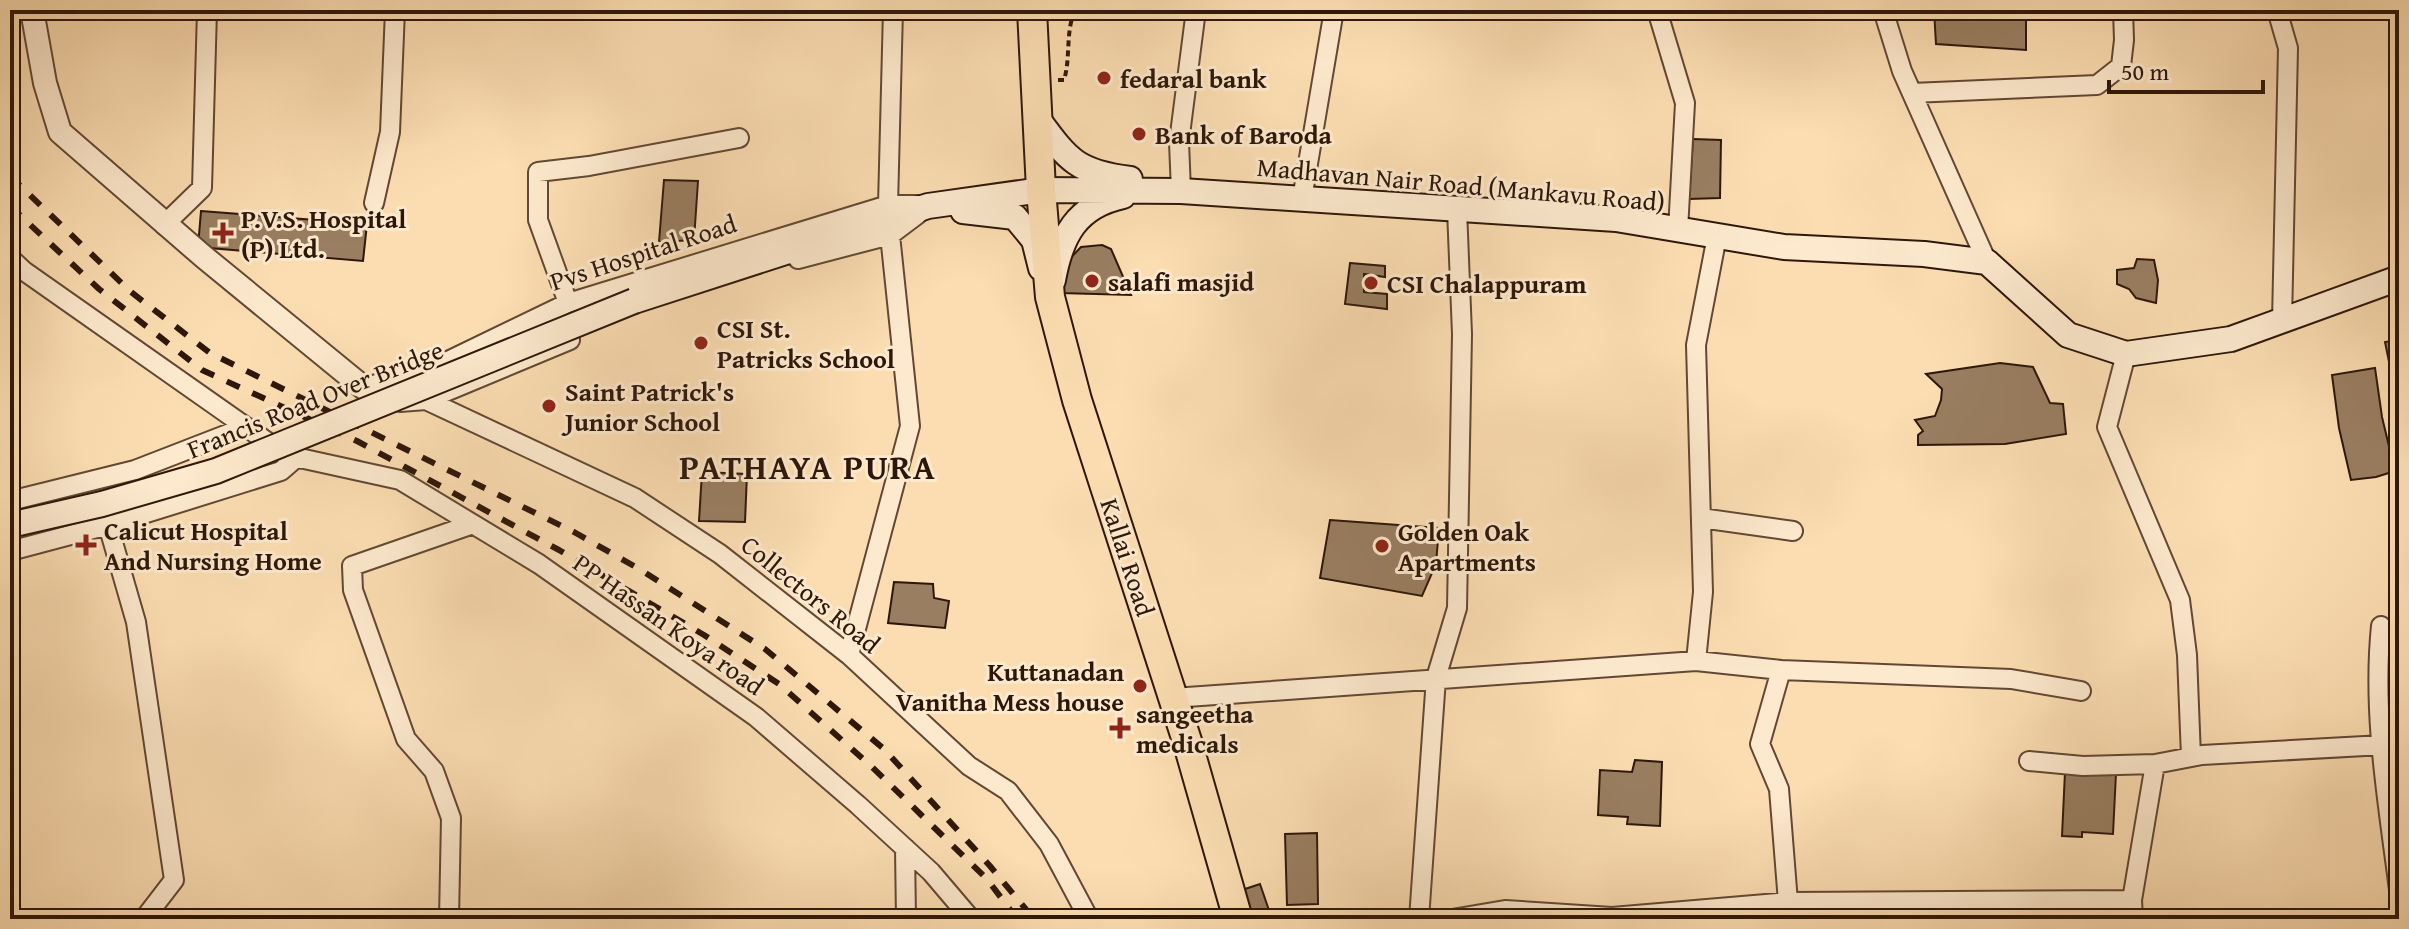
<svg xmlns="http://www.w3.org/2000/svg" width="2409" height="929" viewBox="0 0 2409 929" font-family="'Gentium Book Plus',serif">
  <rect width="100%" height="100%" fill="#fcddb2"/>
  <filter id="stains"><feTurbulence type="fractalNoise" baseFrequency=".0025" numOctaves="4"/><feColorMatrix values="0 0 0 0 .2 0 0 0 0 .09 0 0 0 0 .02 0 0 0 .5 -.17"/></filter>
  <radialGradient id="worn" r=".72"><stop offset=".6" stop-color="#630" stop-opacity="0"/><stop offset="1" stop-color="#630" stop-opacity=".3"/></radialGradient>
  <path fill="#997e61" stroke="#2e170a" stroke-width="2" d="M1934,10H2026V50L1936,44Z
    M1693,139L1721,140L1720,198L1689,199Z
    M664,180L698,181L694,240L659,242Z
    M201,211L367,224L363,261L198,247Z
    M1102,245L1111,249L1131,295L1060,293V269L1081,247Z
    M2137,259L2154,260L2158,280L2156,303L2136,298L2129,289L2117,284V270L2134,268Z
    M1350,263L1385,266V277L1364,274V292L1387,294V309L1345,304Z
    M2399,340V411L2385,342Z
    M2000,363L2033,367L2050,403L2063,404L2066,434L2005,444L1918,445V435L1923,431L1915,420L1935,416L1941,400L1942,389L1926,374Z
    M2375,368L2382,417L2395,471L2376,477L2351,480L2339,428L2332,375Z
    M702,472L747,474L745,522L699,521Z
    M1330,520L1439,528L1436,564L1422,596L1320,578Z
    M894,582L933,584L934,598L949,601L945,628L888,623Z
    M1635,760L1662,762L1660,826L1627,824L1628,817L1598,815L1600,770L1632,772Z
    M2065,772L2116,773L2113,834L2082,832V837L2062,836Z
    M1317,833L1318,904L1287,905L1285,834Z
    M1260,884L1272,919H1248L1239,891Z"/>
  <g fill="none" stroke-linecap="round" stroke-linejoin="round">
    <defs>
      <path id="minor" d="M1657,10L1685,103L1678,230
        M1883,10L1902,71L1987,262
        M2277,10L2288,48L2282,321
        M1912,93L2097,85L2121,66L2124,40L2123,10
        M1181,191L1179,142L1196,10
        M1302,199L1334,10
        M374,203L390,132L395,10
        M888,205L893,10
        M164,225L202,188L207,10
        M10,258L24,271L286,455L400,480L539,564L756,717L858,805L931,872L971,919
        M798,259L890,235L918,214
        M568,303L538,220V172L589,166L739,138
        M2126,354L2107,427L2180,600L2187,655L2191,757
        M373,397L364,388L448,361L568,303L888,205H918
        M426,400L635,498L720,554L849,655L969,766L1008,791L1049,844L1089,919
        M400,402L426,400L570,340
        M10,501L135,470L246,427
        M1701,518L1793,531
        M108,525L136,622L174,880L144,919
        M10,551L108,525L281,471L296,458
        M2381,626C2372,714 2388,803 2399,890
        M849,655L910,426L890,235
        M1696,661L1703,592L1696,345L1717,236
        M1173,698L1696,661L1781,670
        M2029,761L2083,766L2155,764L2202,755L2383,745
        M905,848L906,919
        M1788,902L1779,789L1760,744L1781,670L2011,679L2081,691
        M449,919L451,818L434,771L406,739L353,590L352,566L473,524
        M1419,919L1436,678L1457,608L1462,334L1457,209
        M1452,919L1505,910L1612,917L1788,902L2132,900
        M2133,919L2132,900L2155,764"/>
      <path id="tertiary" d="M32,10L45,83L60,132L204,257L364,388"/>
      <path id="secondary" d="M1037,118C1068,160 1076,172 1130,179
        M963,211L1015,217L1034,240L1041,268
        M1053,280C1061,236 1076,206 1123,196
        M634,301L928,206L1041,190L1181,191L1616,219L1784,247L1924,254L1987,262L2068,335L2126,354L2231,339L2399,278"/>
      <path id="primary" d="M1032,10L1041,190L1050,297L1077,400L1188,744L1238,919"/>
    </defs>
    <use href="#minor" stroke="#624834" stroke-width="22"/>
    <use href="#tertiary" stroke="#624834" stroke-width="26"/>
    <use href="#secondary" stroke="#2e170a" stroke-width="28"/>
    <use href="#primary" stroke="#2e170a" stroke-width="32"/>
    <path stroke="#2e170a" stroke-width="4" stroke-dasharray="6 4" stroke-linecap="butt" d="M1058,80H1064C1071,57 1065,33 1075,10"/>
    <use href="#minor" stroke="#fde9cd" stroke-width="18"/>
    <use href="#tertiary" stroke="#fde9cd" stroke-width="22"/>
    <use href="#secondary" stroke="#fde9cd" stroke-width="24"/>
    <use href="#primary" stroke="#fcddb2" stroke-width="28"/>
    <path stroke="#2e170a" stroke-width="6" stroke-dasharray="14 14" stroke-linecap="butt" d="M10,176L131,292L210,353L574,532L641,570L765,649L884,749L990,866L1034,919
      M10,206L99,289L202,370L357,441L559,550L704,635L779,684L871,766L987,879L1017,919"/>
    <defs>
      <path id="secondary-bridge" d="M10,525L102,504L216,471L634,301"/>
    </defs>
    <use href="#secondary-bridge" stroke="#2e170a" stroke-width="28" stroke-linecap="butt"/>
    <use href="#secondary-bridge" stroke="#fde9cd" stroke-width="24"/>
  </g>
  <g fill="#8f2418" stroke="#fde9cd" stroke-width="3">
    <circle cx="1104" cy="78" r="8"/>
    <circle cx="1139" cy="134" r="8"/>
    <path d="M219 221h8v8h8v8h-8v8h-8v-8h-8v-8h8z"/>
    <circle cx="1092" cy="281" r="8"/>
    <circle cx="1371" cy="283" r="8"/>
    <circle cx="701" cy="343" r="8"/>
    <circle cx="549" cy="406" r="8"/>
    <path d="M82 533h8v8h8v8h-8v8h-8v-8h-8v-8h8z"/>
    <circle cx="1382" cy="546" r="8"/>
    <circle cx="1140" cy="686" r="8"/>
    <path d="M1116 716h8v8h8v8h-8v8h-8v-8h-8v-8h8z"/>
  </g>
  <g text-anchor="middle" dominant-baseline="central" stroke-width="6" stroke-linejoin="round" paint-order="stroke">
    <g font-size="26" font-weight="bold" fill="#2e170a" stroke="#fde9cd" text-anchor="start">
      <text x="1120" y="78">fedaral bank</text>
      <text x="1155" y="134">Bank of Baroda</text>
      <text x="241" y="218">P.V.S. Hospital<tspan x="241" dy="30">(P) Ltd.</tspan></text>
      <text x="1108" y="281">salafi masjid</text>
      <text x="1387" y="283">CSI Chalappuram</text>
      <text x="717" y="328">CSI St.<tspan x="717" dy="30">Patricks School</tspan></text>
      <text x="565" y="391">Saint Patrick's<tspan x="565" dy="30">Junior School</tspan></text>
      <text x="104" y="530">Calicut Hospital<tspan x="104" dy="30">And Nursing Home</tspan></text>
      <text x="1398" y="531">Golden Oak<tspan x="1398" dy="30">Apartments</tspan></text>
      <text x="1124" y="671" text-anchor="end">Kuttanadan<tspan x="1124" dy="30">Vanitha Mess house</tspan></text>
      <text x="1136" y="713">sangeetha<tspan x="1136" dy="30">medicals</tspan></text>
    </g>
    <g font-size="26" fill="#2e170a" stroke="#fde9cd">
      <text transform="translate(1461 184) rotate(5)">Madhavan Nair Road (Mankavu Road)</text>
      <text transform="translate(643 252) rotate(-18)">Pvs Hospital Road</text>
      <text transform="translate(315 399) rotate(-22)">Francis Road Over Bridge</text>
      <text transform="translate(1128 557) rotate(72)">Kallai Road</text>
      <text transform="translate(811 594) rotate(39)">Collectors Road</text>
      <text transform="translate(669 624) rotate(35)">PP Hassan Koya road</text>
    </g>
    <g font-size="34" font-weight="bold" letter-spacing="2" fill="#2e170a" stroke="#fde9cd">
      <text x="808" y="466">PATHAYA PURA</text>
    </g>
  </g>
  <rect width="2409" height="929" fill="none" stroke="#fcddb2" stroke-width="40"/>
  <rect x="12" y="12" width="2385" height="905" fill="none" stroke="#2e170a" stroke-width="4"/>
  <rect x="20" y="20" width="2369" height="889" fill="none" stroke="#2e170a" stroke-width="2"/>
  <path d="M2109 80v12h154v-12" fill="none" stroke="#2e170a" stroke-width="4"/>
  <text x="2121" y="80" font-size="24" fill="#2e170a" stroke="#fde9cd" stroke-width="6" paint-order="stroke">50 m</text>
  <rect width="100%" height="100%" filter="url(#stains)"/>
  <rect width="100%" height="100%" fill="url(#worn)"/>
</svg>
